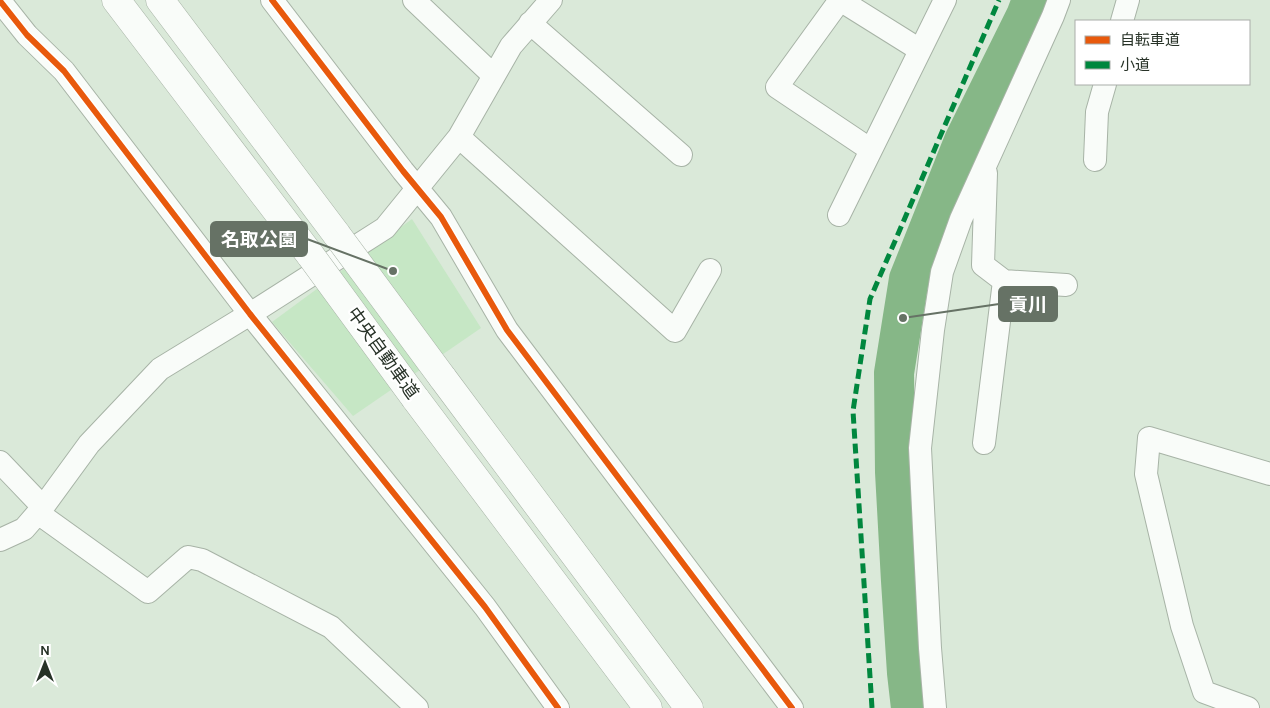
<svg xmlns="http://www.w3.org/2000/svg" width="1270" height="708" viewBox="0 0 1270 708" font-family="Karla,'Noto Sans JP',sans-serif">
  <rect width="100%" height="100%" fill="#dae9d9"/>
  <path fill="#c6e7c5" d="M412,219L481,328L353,416L272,322Z"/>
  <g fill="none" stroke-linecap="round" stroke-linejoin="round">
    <path stroke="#86b787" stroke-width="40" d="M911,708L907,673L901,581L895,472L894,373L909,279L964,141L1026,16L1032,0"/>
    <defs>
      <path id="minor" d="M272,0L403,171L441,217L507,330L792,708
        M414,0L494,76
        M840,0L777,87L871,150
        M840,0L920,50
        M0,1L27,35L64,71L250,314L485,607L558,708
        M1122,21L1128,0
        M530,23L681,155
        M459,137L675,331L710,270
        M1095,160L1097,112L1105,84
        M986,173L983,265L1004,281L1066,285
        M839,215L945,0
        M984,443L1004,281
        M0,462L43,507
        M38,513L148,592L188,557L202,560L331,627L417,708
        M0,540L24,529L43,507L89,444L160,369L250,314L385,228L459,137L511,46L551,0
        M935,708L930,648L920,448L933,330L942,272L961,219L1053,16L1059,0
        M1248,708L1204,692L1182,626L1146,474L1149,438L1270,474"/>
      <path id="highway" d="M116,0L311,256
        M160,0L337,235
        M442,377L689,708
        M415,398L648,708"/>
    </defs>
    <use href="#minor" stroke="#a7b3a6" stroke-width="24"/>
    <use href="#highway" stroke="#a7b3a6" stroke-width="29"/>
    <use href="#minor" stroke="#f9fcf9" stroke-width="22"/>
    <use href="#highway" stroke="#f9fcf9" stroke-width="28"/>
    <defs>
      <path id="highway-bridge" d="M337,235L442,377
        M311,256L415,398"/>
    </defs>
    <use href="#highway-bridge" stroke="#a7b3a6" stroke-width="29" stroke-linecap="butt"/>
    <use href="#highway-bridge" stroke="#f9fcf9" stroke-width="28"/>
    <path stroke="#00873e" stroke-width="5" stroke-dasharray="10 5" stroke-linecap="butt" d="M872,708L853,411L870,299L999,0"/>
    <defs>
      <path id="cycleway" d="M272,0L403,171L441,217L507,330L792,708
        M0,1L27,35L64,71L250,314L485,607L558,708"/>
    </defs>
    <use href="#cycleway" stroke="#fff" stroke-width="9"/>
    <use href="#cycleway" stroke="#e8590c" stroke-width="6"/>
  </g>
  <g text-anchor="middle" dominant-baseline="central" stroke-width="4.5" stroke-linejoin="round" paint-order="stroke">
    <g font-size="18" fill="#273227" stroke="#fff">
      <text transform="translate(383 353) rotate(54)">中央自動車道</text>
    </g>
  </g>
  <path fill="none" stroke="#667265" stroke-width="2" d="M393 271L307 239M903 318L999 304"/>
  <g fill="#667265" stroke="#fff" stroke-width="2">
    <circle cx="393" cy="271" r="5"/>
    <circle cx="903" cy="318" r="5"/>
  </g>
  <g fill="#667265" stroke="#667265" stroke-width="2">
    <rect x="211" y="222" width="96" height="34" rx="5"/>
    <rect x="999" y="287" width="58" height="34" rx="5"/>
  </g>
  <g font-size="19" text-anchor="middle" font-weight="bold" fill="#fff">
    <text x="259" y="246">名取公園</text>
    <text x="1028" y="311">貢川</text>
  </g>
  <rect x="1075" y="20" width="175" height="65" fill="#ffffff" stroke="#a9ada9"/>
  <rect x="1085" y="36" width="25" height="8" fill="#e8590c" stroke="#a9ada9"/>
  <text x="1120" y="45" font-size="15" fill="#273227">自転車道</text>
  <rect x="1085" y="61" width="25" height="8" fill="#00873e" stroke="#a9ada9"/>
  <text x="1120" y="70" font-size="15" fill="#273227">小道</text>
  <g transform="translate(45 663)" stroke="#ffffff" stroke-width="4" paint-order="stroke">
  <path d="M0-4L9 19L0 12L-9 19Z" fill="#273227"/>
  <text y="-8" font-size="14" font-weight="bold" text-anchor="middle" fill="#273227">N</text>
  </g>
</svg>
